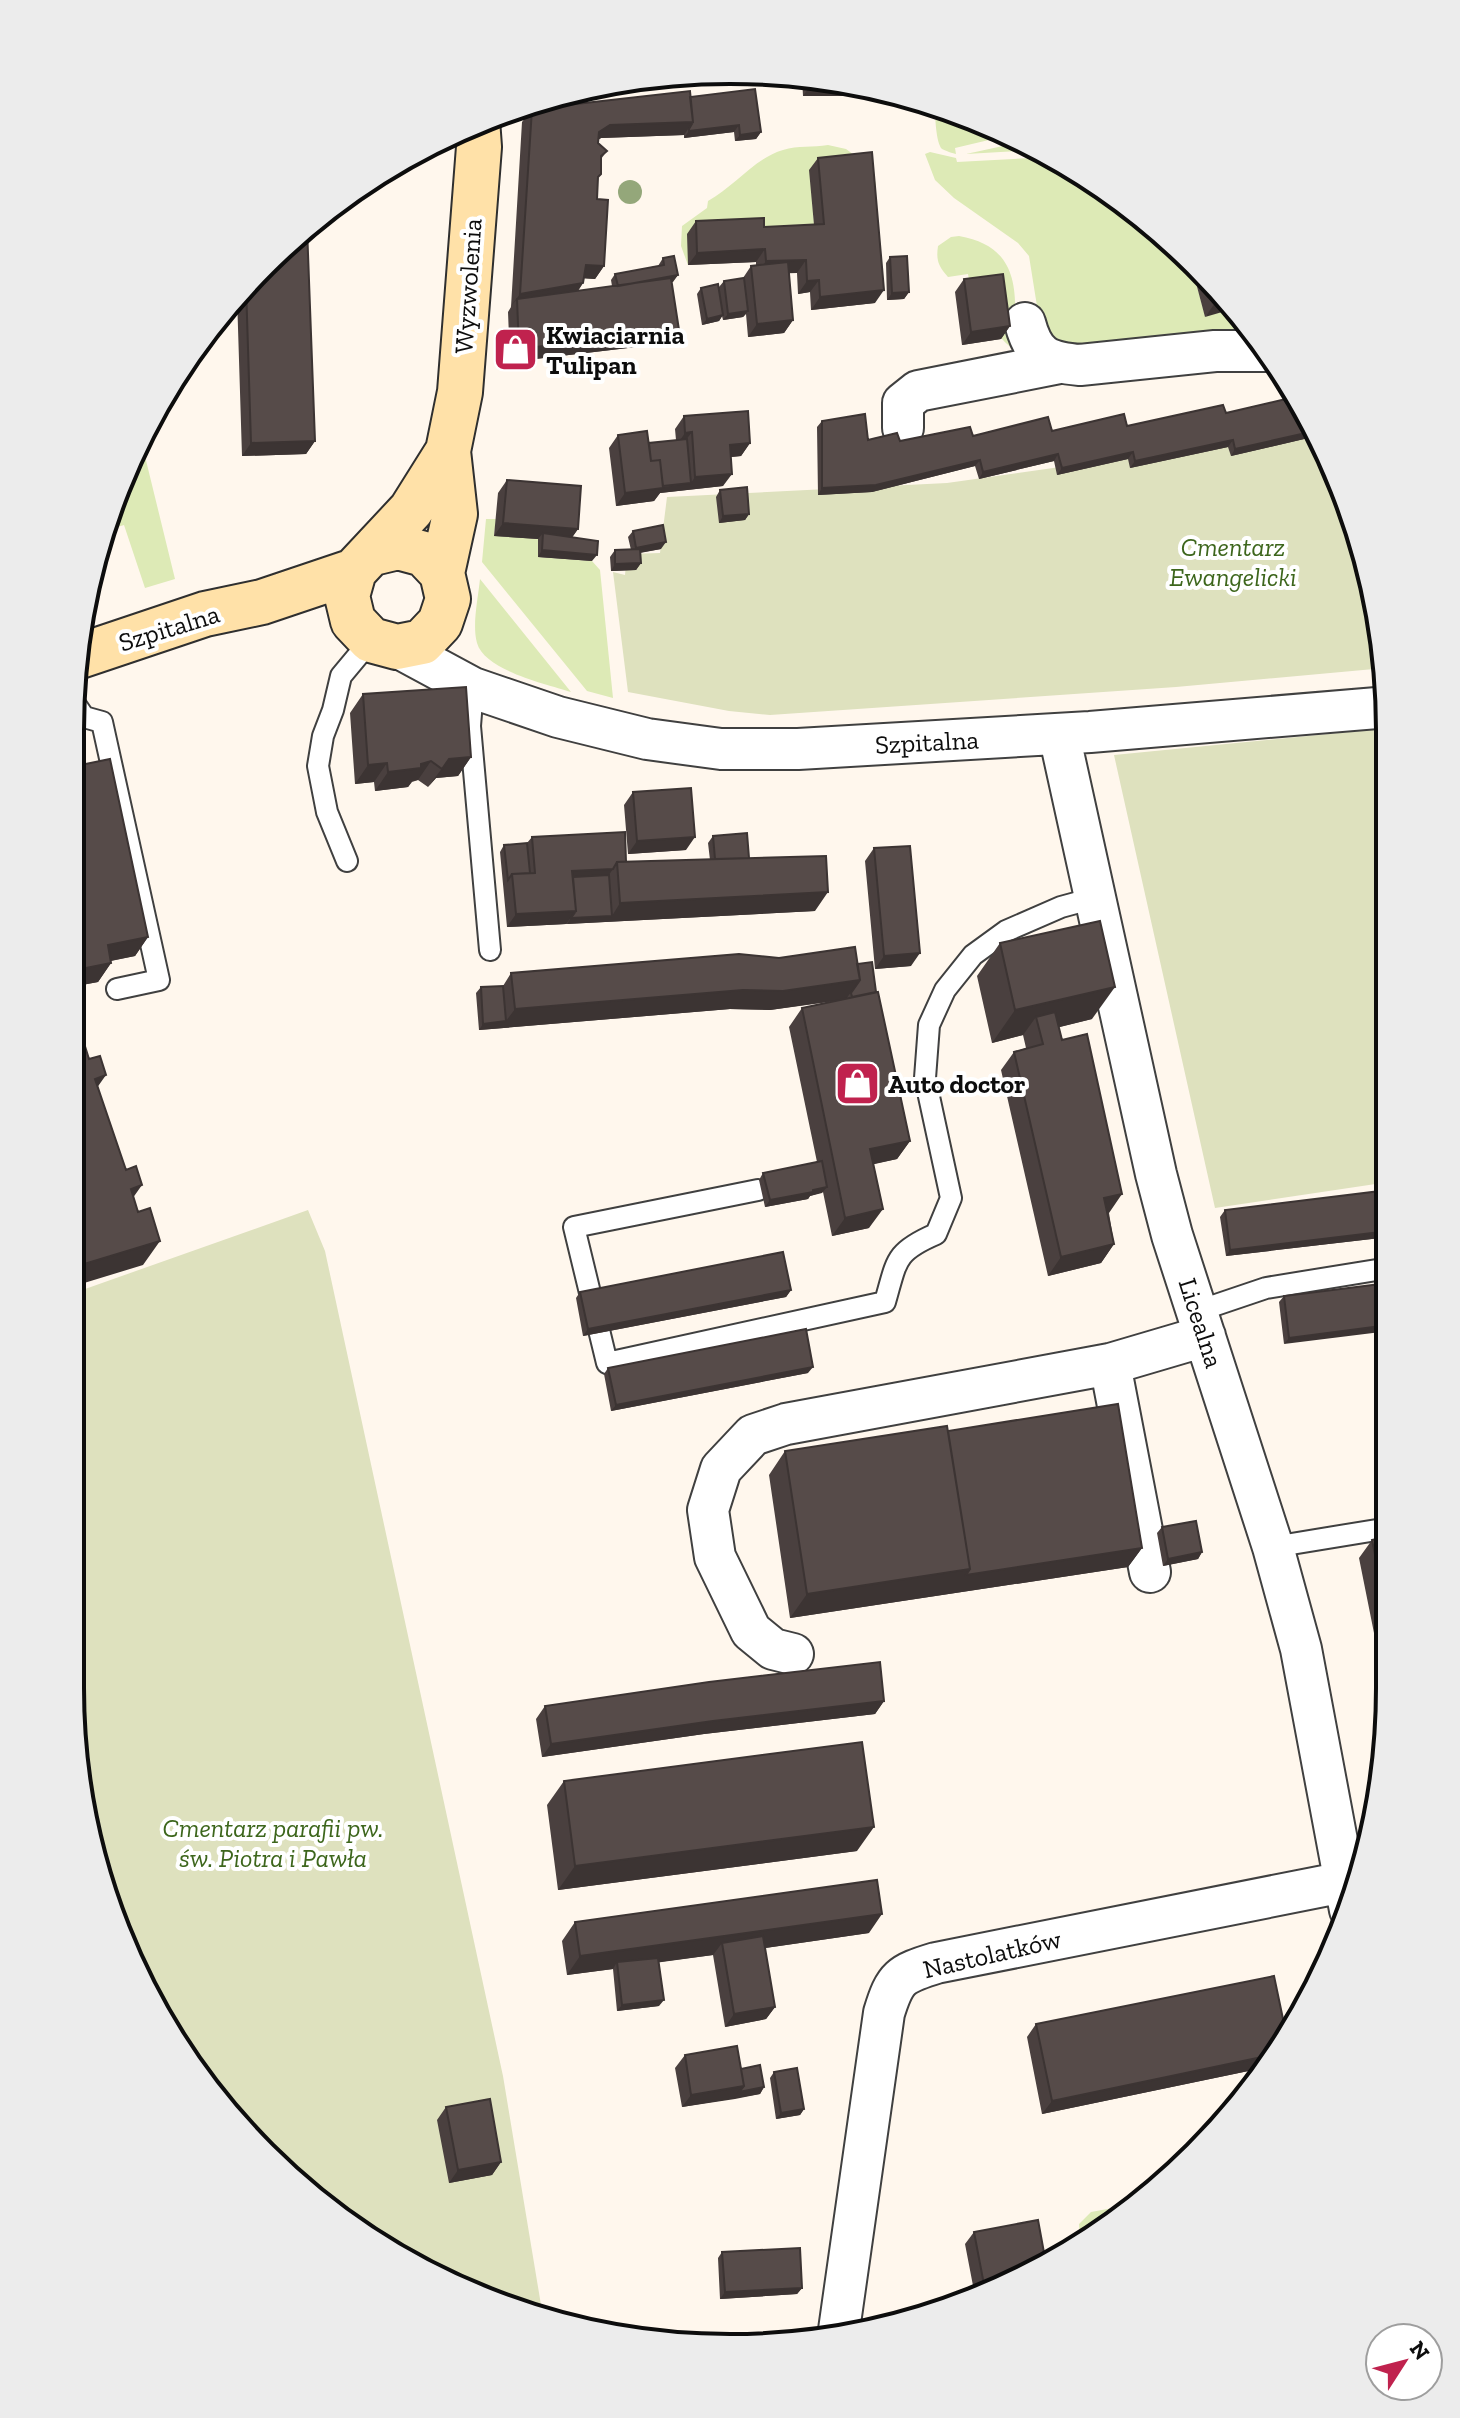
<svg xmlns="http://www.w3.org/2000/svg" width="1460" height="2418" viewBox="0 0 1460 2418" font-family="'Zilla Slab',serif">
  <rect width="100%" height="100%" fill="#fff7ed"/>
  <path fill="#ddeab6" d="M935,106L983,120L1010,135L955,148L956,154C954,154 944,150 942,149C936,143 935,116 935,106Z
    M1022,142L1038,150L966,154Z
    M828,145L846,149L872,168L876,185L875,204L810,170L815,237L688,234V265L681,246L682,226L707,208L708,201C734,187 755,158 783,150C798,145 813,148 828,145Z
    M930,152L956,158L957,162L1051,157L1097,181L1191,264L1205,316L1236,308L1260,342L1056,352L1040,325L1029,256L1018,243L954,198L935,180L925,154Z
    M959,236C1023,247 1017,297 1013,349C992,333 972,300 968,274L948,277C938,266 936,260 938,246L951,237Z
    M142,444L175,579L145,588L124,525L102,532L105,517Z
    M486,519H496L494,535L538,539V557L592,561L600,570L613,698L587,691L482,562Z
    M480,579L571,692C547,684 485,671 477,643C472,625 478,599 480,579Z
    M1140,2203L1131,2212L1080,2239L1079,2224L1091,2212Z"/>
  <path fill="#dee1be" d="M1314,431L1367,559L1385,668L1176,687L770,715L729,711L628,692L613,572L625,575L627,554L660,553L667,497L947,483Z
    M1389,728V1182L1215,1208L1114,755Z
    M308,1210L325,1251L503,2076L543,2317L518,2313L363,2237L206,2089L105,1900L70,1688L71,1294Z"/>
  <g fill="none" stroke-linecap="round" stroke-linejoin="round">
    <defs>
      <path id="lane" d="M473,688L470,726L490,950
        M71,698L84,717L102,722L159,980L117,989
        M347,861L327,812L318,766L323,736L333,710L341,676L371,640
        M758,1190L574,1227L607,1363L885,1302C897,1261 894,1252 936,1234L951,1198L925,1078L929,1025L945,990L973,955L1006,931L1061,907L1094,898
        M1198,1311L1266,1288L1389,1268
        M1273,1547L1389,1528"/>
      <path id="street" d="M1025,323C1034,357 1047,362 1080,365L1215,351H1266
        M903,428V403L918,391L1060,363
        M397,647L473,688L558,717L647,739L721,749H798L1090,732L1389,707
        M1059,734L1156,1174L1172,1235L1273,1547L1301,1649L1350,1910
        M1110,1364L1150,1572
        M793,1654L773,1649L751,1631L715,1557L708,1510L721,1469L753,1435L786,1424L1110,1364L1205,1336
        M839,2330L884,2013C895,1977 900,1974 936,1963L1344,1882"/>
      <path id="secondary" d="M373,553L398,547L424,554L442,573L448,599L440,623L422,642L397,647L371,640L353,621L347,596L354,571L411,510L448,451
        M442,573L455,514L448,451L460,392L479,147L477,120
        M77,657L205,614L262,602L354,571"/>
    </defs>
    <use href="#lane" stroke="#404040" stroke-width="24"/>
    <use href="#street" stroke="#404040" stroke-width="44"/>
    <use href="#secondary" stroke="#2f2f2f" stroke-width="48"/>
    <use href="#lane" stroke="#fff" stroke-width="20"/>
    <use href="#street" stroke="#fff" stroke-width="40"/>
    <use href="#secondary" stroke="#ffe1a8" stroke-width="44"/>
  </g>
  <circle fill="#94a77a" cx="630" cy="192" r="12"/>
  <path fill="#4a403f" d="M802,77L859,83L879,89L874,96H803Z
    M690,97L761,132L756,139L735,141L734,132L684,138V135L601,138L598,140V143L607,151L601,159L598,178L597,199L604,266L595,279L584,278L583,283L578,291L612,286L611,280L615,274L658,266L663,258L678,275L672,282L670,343L510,362L508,312L511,307L522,122L532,109Z
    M818,158L875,303L811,310L810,292L798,294L797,273H789L793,320L784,333L748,337L746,314L743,317L723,320L722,316L719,321L702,325L697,294L701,288L719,287L724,281L743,278L751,266L756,265V262L688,265L687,234L696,221L764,227L814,225L809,170Z
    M890,257L909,292L904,299L887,300L886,263Z
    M264,263L315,441L306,454L242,456L237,296Z
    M1191,264L1226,294L1205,317Z
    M964,279L1010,326L1001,339L962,345L955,292Z
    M1302,400L1317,436L1231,456L1228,447L1130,468L1128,459L1057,475L1054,461L979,479L975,466L872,492L818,495L817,427L822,421L868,440L900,441L1127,426L1226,413Z
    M684,416L750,443L741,456L731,457L723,486L660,493L654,501L616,506L609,448L618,435L649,443L676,440L675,429Z
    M507,480L578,529L572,537L592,561L538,557V539L494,536L498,493Z
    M720,490L749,514L745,520L719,523L716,497Z
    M633,531L661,549L640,553L641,563L636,570L611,571L610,557L615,550H631L628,537Z
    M363,694L471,757L458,776L436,778L428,787L418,780L412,782L408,787L375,791L374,782L355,784L350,713Z
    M71,767L148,937L135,956L111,961V963L98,982L71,987Z
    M633,792L686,850L628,854L624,805Z
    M713,836L749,858L815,911L507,927L500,852L504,845L527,843L532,837L626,862L710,860L708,843Z
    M874,848L911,966L875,969L865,861Z
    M1000,943L1092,1019L1059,1027L1109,1213L1114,1244L1101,1263L1048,1276L1001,1070L1014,1052L1026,1048L1023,1035L992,1043L977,976Z
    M857,964L876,992L910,1141L897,1159L873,1164L869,1228L832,1236L823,1192L810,1196L808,1199L765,1207L759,1180L763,1173L817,1162L789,1027L802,1008L836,1001L770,1010L730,1009L479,1030L476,993L481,987L503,986L511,973Z
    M1389,1190V1237L1226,1256L1220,1217L1225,1210Z
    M1389,1283L1284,1344L1279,1302L1284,1296Z
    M791,1290L786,1297L583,1336L576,1298L580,1292Z
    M608,1368L808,1373L611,1411L604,1374Z
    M948,1431L1142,1548L1128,1567L790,1618L769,1475L785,1451Z
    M1162,1527L1202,1552L1198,1559L1163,1566L1157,1533Z
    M1389,1536V1708L1359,1558L1372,1540Z
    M884,1701L875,1714L704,1734L542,1757L536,1719L545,1706Z
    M564,1781L857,1851L558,1890L547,1805Z
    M575,1922L869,1933L765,1948L775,2007L766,2019L725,2027L713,1955L659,1962V2006L617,2011L613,1969L567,1975L562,1941Z
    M1036,2024L1278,2055L1260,2075L1258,2069L1042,2114L1027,2037Z
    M685,2055L741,2069L764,2087L760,2094L682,2107L675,2068Z
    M774,2072L804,2109L800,2115L776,2119L770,2078Z
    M446,2107L501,2162L492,2175L449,2183L437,2120Z
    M974,2232L1045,2258L975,2296L965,2244Z
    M722,2252L802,2288L797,2294L720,2299L718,2258Z"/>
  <path fill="#3c3433" d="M816,78L859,83L879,89L874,96H803Z
    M609,82L602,91L546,100L602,83Z
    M693,122L684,135L601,138L590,145L599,132L610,125Z
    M739,125L734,132L684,138L689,131Z
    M761,132L756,139L735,141L740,135Z
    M765,249L756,262L688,265L697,253Z
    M806,260L797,273L757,274L766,261Z
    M586,265L604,266L595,279L577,278Z
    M678,275L673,282L613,293L618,286Z
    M819,280L810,292L798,294L807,281Z
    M583,283L574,296L517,299L510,307L520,294Z
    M884,290L875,303L811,310L820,297Z
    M909,292L904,299L887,300L892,293Z
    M1223,292L1236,308L1205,317Z
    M748,311L743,317L723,320L728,314Z
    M723,315L719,321L702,325L707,319Z
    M793,320L784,333L748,337L757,324Z
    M1010,326L1001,339L962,345L971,332Z
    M679,330L670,343L510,362L519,349Z
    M1315,431L1317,436L1231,456L1235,449Z
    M692,432L682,445L676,446L685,433Z
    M1233,440L1228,447L1130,468L1135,461Z
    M315,441L306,454L242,456L251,443Z
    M750,443L741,456L721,458L730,445Z
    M1133,452L1128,459L1057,475L1062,468Z
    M1058,454L1054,461L979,479L983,472Z
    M980,460L975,466L872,492L818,495L822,488Z
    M732,474L723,486L660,493L654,501L616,506L625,493L691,483L695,477Z
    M749,514L745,520L719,523L723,516Z
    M503,523L578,529L569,542L543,533L538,539L494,536Z
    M666,542L661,549L632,554L636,548Z
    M542,550L597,555L592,561L538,557Z
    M641,563L636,570L611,571L615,564Z
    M471,757L458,776L436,778L428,787L449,759Z
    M431,761L418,780L412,781L408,787L375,791L388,772Z
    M387,763L374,782L355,784L368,765Z
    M695,837L686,850L628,854L637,841Z
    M613,869L604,882L568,883L572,871Z
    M828,892L815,911L567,924L571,918L612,916L620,903Z
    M576,911L566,924L507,927L516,914Z
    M148,937L135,956L94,964L108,945Z
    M920,953L911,966L875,969L884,956Z
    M111,963L98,982L71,987V983L81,969Z
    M860,980L846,999L770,1010L730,1009L479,1030L483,1024L506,1021L515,1009Z
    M1115,987L1092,1019L1040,1032L1036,1017L1023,1035L992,1043L1015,1010Z
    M106,1075L89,1099L95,1079Z
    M910,1141L897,1159L857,1168L870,1149Z
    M142,1185L125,1209L131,1189Z
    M827,1187L822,1193L810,1196L808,1199L765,1207L770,1200Z
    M1122,1194L1109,1213L1091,1217L1104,1198Z
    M883,1209L869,1228L832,1236L845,1218Z
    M1389,1231V1237L1226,1256L1230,1250Z
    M160,1241L143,1265L71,1287V1268Z
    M1114,1244L1101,1263L1048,1276L1061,1257Z
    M791,1290L786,1297L583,1336L588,1329Z
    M1389,1325V1331L1284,1344L1289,1338Z
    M813,1367L808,1373L611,1411L616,1405Z
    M1142,1548L1128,1567L790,1618L807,1594L970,1569Z
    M1202,1552L1198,1559L1163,1566L1168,1559Z
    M884,1701L875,1714L704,1734L542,1757L551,1744L713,1721Z
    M874,1827L857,1851L558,1890L575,1866Z
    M882,1914L869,1933L723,1954L722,1943L713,1955L618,1968L617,1962L613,1969L567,1975L580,1956Z
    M664,2000L659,2006L617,2011L622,2005Z
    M775,2007L766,2019L725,2027L734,2014Z
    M1267,2056L1258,2069L1042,2114L1052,2101Z
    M744,2086L735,2099L682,2107L691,2095Z
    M764,2087L760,2094L735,2099L739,2092Z
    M804,2109L800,2115L776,2119L781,2113Z
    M501,2162L492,2175L449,2183L458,2170Z
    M802,2288L797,2294L720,2299L725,2292Z"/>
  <path fill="#564b49" stroke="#3c3433" stroke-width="2" d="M755,89L761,132L740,135L739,125L689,131V129L693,122L690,97Z
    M690,91L693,122L610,125L599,132L598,143L607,151L601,156V174L598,177L597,199L608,200L604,266L586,265L583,283L520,294L532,109Z
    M872,152L884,290L820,297L819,280L807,281L806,260L766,261L765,249L697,253L696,221L764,218V227L824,224L818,158Z
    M307,227L315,441L251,443L246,285L264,263Z
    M674,256L678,275L618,286L615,274L664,265L663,258Z
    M907,256L909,292L892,293L890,257Z
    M788,262L793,320L757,324L751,266Z
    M1003,274L1010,326L971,332L964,279Z
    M671,278L679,330L519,349L517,299Z
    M744,278L748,311L728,314L724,281Z
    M718,284L723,315L707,319L701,288Z
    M1299,396L1315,431L1235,449L1233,440L1135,461L1133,452L1062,468L1058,454L983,472L980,460L876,485L822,488V421L865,414L868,440L897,433L900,441L970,427L973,436L1048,417L1052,431L1124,414L1127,426L1223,405L1226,413Z
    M748,411L750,443L730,445L732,474L695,477L692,432L685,433L684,416Z
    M647,431L651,461L660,460L663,488L625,493L618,435Z
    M687,439L691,483L663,486L660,460L651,461L649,443Z
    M507,480L581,486L578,529L503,523Z
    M747,487L749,514L723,516L720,490Z
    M663,525L666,542L636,548L633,531Z
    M543,533L598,541L597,555L542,550Z
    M640,549L641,563L615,564V550Z
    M466,687L471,757L449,759L442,769L431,761L421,764V768L388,772L387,763L368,765L363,694Z
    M110,759L148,937L108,945L111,963L81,969L71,923V767Z
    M691,788L695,837L637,841L633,792Z
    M625,832L626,862H617L613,869L572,871L576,911L516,914L512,874L535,873L532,837Z
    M747,833L749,858L715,859L713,836Z
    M527,843L530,873L512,874L508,880L504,845Z
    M910,846L920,953L884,956L874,848Z
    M826,856L828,892L620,903L617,862Z
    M609,875L612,916L571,918L576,911L573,877Z
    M1100,921L1115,987L1015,1010L1000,943Z
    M855,947L860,980L783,991L743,990L515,1009L511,973L739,954L779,958Z
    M872,962L876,992L852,997L851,993L860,980L857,964Z
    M503,986L506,1021L483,1024L481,987Z
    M878,992L910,1141L870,1149L883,1209L845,1218L802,1008Z
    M72,1005L89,1059L100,1056L106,1075L95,1079L126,1170L136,1166L142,1185L131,1189L138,1212L150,1208L160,1241L71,1268V1006Z
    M1055,1012L1062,1040L1087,1034L1122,1194L1104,1198L1114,1244L1061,1257L1014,1052L1043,1044L1036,1017Z
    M822,1161L827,1187L813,1190V1192L770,1200L763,1173Z
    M1389,1190V1231L1230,1250L1225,1210Z
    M783,1252L791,1290L588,1329L580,1292Z
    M1389,1283V1325L1289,1338L1284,1296Z
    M806,1329L813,1367L616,1405L608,1368Z
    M1118,1404L1142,1548L966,1575L970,1569L948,1431Z
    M947,1426L970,1569L807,1594L785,1451Z
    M1196,1521L1202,1552L1168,1559L1162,1527Z
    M1389,1536V1622L1372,1540Z
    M880,1662L884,1701L713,1721L551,1744L545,1706L709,1682Z
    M862,1742L874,1827L575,1866L564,1781Z
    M877,1880L882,1914L580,1956L575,1922Z
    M763,1936L775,2007L734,2014L722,1943Z
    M658,1958L664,2000L622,2005L617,1962Z
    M1274,1976L1287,2038L1278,2055L1269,2065L1267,2056L1052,2101L1036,2024Z
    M737,2046L744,2086L691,2095L685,2055Z
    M760,2065L764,2087L739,2092L744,2086L741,2069Z
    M797,2068L804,2109L781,2113L774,2072Z
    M490,2099L501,2162L458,2170L446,2107Z
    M1038,2220L1045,2258L985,2290L974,2232Z
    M800,2248L802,2288L725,2292L722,2252Z"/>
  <defs>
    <symbol id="shop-square" viewBox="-11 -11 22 22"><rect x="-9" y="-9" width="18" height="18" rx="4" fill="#c0224e" stroke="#fff"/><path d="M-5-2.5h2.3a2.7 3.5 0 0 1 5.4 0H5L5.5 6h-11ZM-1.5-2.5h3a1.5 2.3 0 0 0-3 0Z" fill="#fff"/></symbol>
  </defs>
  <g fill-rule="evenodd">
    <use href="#shop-square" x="490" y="324" width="51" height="51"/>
    <use href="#shop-square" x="832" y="1058" width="51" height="51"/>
  </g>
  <g text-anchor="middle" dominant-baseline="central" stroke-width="8" stroke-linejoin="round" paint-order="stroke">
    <g font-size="26" fill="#0d0d0d" stroke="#fff">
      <text transform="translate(468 286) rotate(-86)">Wyzwolenia</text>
      <text transform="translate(169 628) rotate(-17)">Szpitalna</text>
      <text transform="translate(927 742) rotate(-3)">Szpitalna</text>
      <text transform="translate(1201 1323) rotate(72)">Licealna</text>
      <text transform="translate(992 1954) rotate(-13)">Nastolatków</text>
    </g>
    <g font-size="26" font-weight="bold" fill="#0d0d0d" stroke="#fff" text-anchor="start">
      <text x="546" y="335">Kwiaciarnia<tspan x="546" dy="30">Tulipan</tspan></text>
      <text x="888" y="1084">Auto doctor</text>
    </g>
    <g font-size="26" font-style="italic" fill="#3d661c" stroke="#fff">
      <text x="1233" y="547">Cmentarz<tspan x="1233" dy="30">Ewangelicki</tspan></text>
      <text x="273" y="1828">Cmentarz parafii pw.<tspan x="273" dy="30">św. Piotra i Pawła</tspan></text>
    </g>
  </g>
  <path d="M0 0H1460V2418H0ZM730 84H730A646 646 0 0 1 1376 730V1688A646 646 0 0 1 730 2334H730A646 646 0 0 1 84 1688V730A646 646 0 0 1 730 84Z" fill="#ececec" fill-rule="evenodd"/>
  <path fill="none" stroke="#0d0d0d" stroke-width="4" d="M730 84H730A646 646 0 0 1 1376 730V1688A646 646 0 0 1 730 2334H730A646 646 0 0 1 84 1688V730A646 646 0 0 1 730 84Z"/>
  <g transform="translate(1404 2362) rotate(54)"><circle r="38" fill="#ffffff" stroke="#9e9e9e" stroke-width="2"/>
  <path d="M0-6L14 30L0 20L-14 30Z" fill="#c0224e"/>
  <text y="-12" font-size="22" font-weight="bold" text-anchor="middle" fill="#0d0d0d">N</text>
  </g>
</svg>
